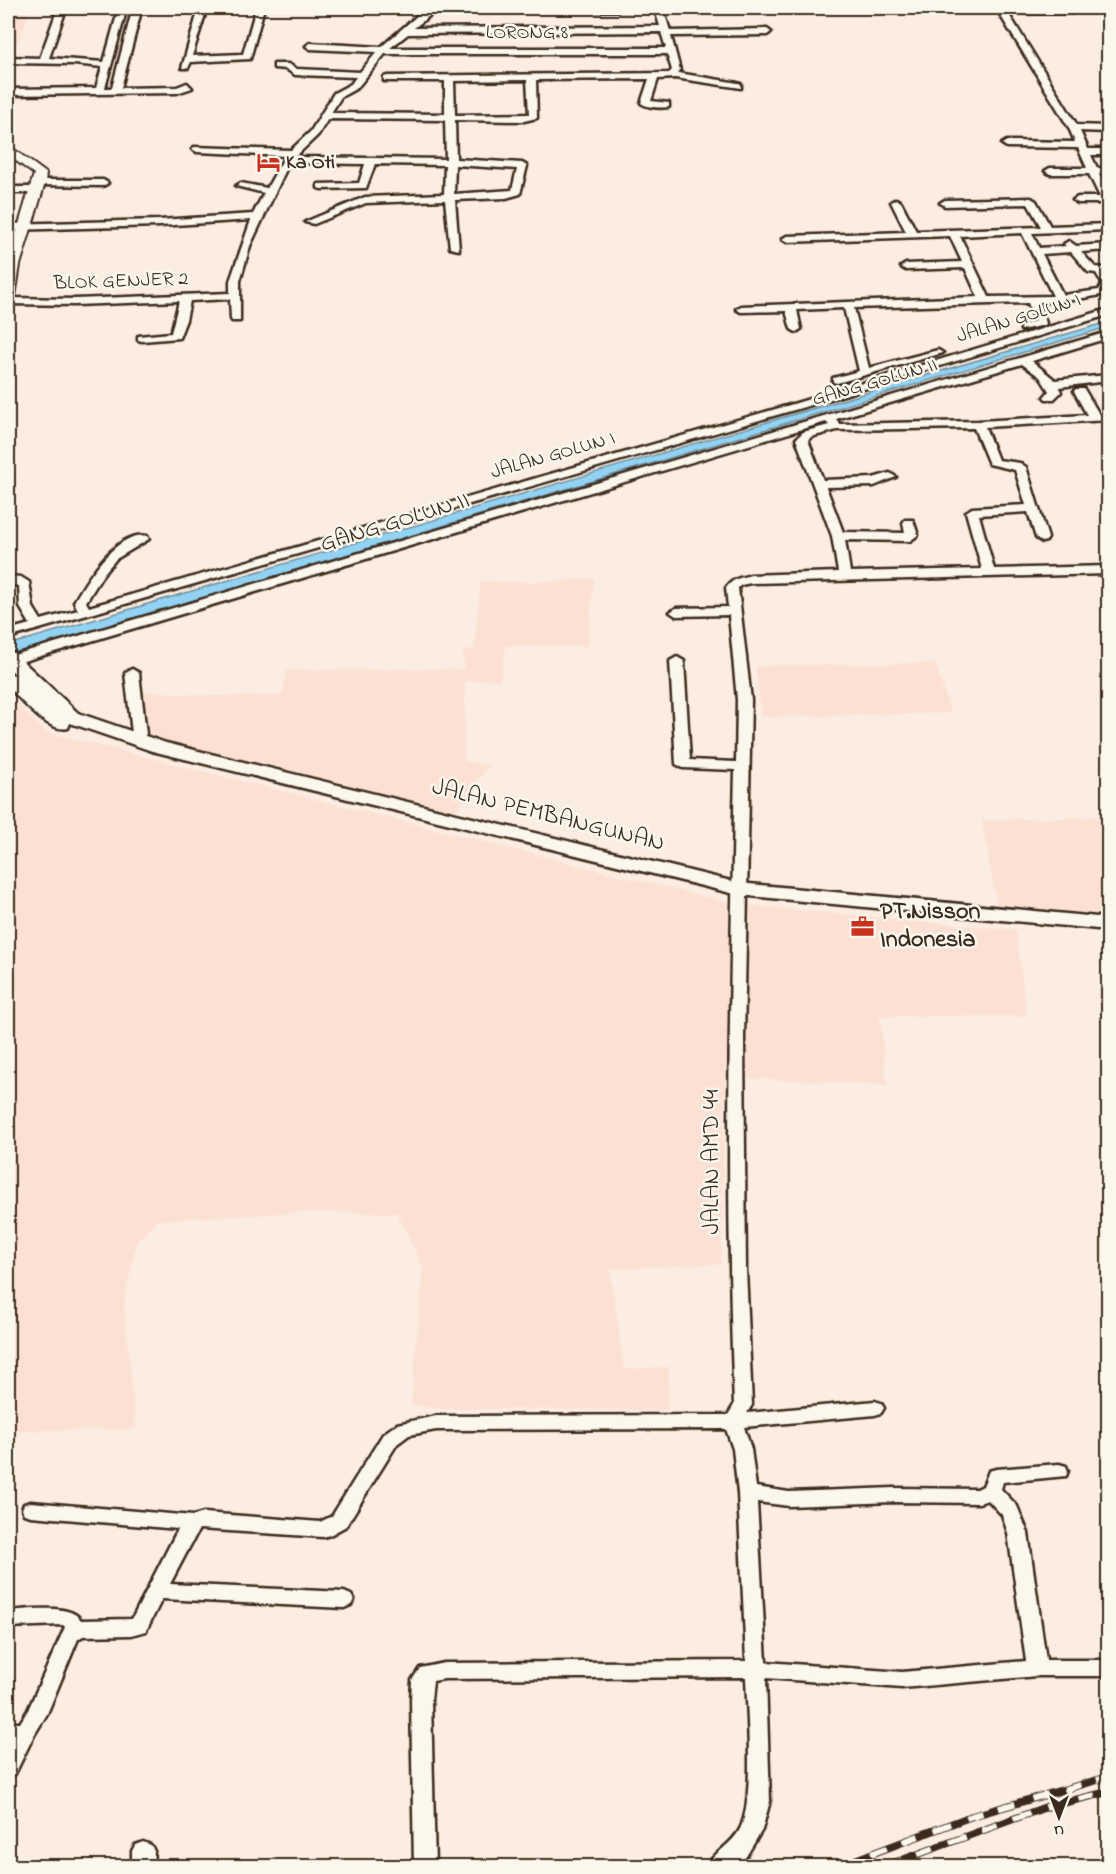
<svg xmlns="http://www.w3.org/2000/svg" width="1116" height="1874" viewBox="0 0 1116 1874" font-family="'Indie Flower',sans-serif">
  <rect width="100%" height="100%" fill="#fbede1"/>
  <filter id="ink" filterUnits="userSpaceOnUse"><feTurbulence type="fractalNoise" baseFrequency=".0167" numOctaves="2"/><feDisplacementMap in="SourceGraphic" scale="12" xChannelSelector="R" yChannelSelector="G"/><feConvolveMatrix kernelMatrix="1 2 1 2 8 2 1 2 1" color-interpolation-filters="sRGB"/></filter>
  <g filter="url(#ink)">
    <path fill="#fce0d4" d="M8,9L30,11L12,57H8Z
      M594,579L588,646H506L500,680L465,681L464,761L489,765L450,819L132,741L146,691L213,696H282L287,670L464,669L463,650H474L481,581L535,582Z
      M935,663L951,713L761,717L756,666Z
      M8,696L46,732L734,904L1016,930L1026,1016H880L887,1085L725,1077L721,1264L610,1269L624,1369L669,1367L668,1410L441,1409L411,1405L423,1268L397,1213L306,1212L158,1220L136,1242L124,1303L136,1429L8,1431Z
      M1108,817V924L998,913L982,820Z"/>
    <path fill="#92d3f4" stroke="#6f8f9e" stroke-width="1.5" d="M1108,322V327L8,656V645Z"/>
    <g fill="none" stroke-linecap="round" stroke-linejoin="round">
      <defs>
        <path id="minor" d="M58,8H179L175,11H141L121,88L177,87L187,83L192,88L177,93L8,95V89L96,88L102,67L74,64L8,63V57L40,58ZM118,11L104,62L49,58L65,12ZM126,11H132L112,88H105Z
          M199,8H207L192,56L243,54L256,8H264L250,59L191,62L188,68H182Z
          M426,8H663L670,31L767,29L771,32L767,35L671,36L680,70L678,73L738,83L741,84V88L675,78L658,79L651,101L669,103V107C661,108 648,108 641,103L649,79L536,80L537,118L524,121L455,120L456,159L522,163L527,166L520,194L506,198L455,200L459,250L450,248L445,200L366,203L314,224L305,222L365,197L444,194L445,165L375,164L366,188L321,189L318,188V184L359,183L365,164L289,163L250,246L240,281V321H232L231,319L230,299L190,301L186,320L179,338L142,341L138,340V336L171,333L179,301L75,305L8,304V298L75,299L230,293V281L251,220L160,226L8,230V224L160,220L253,214L264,193L236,186L241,183L267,188L285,156L197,152L192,149L194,147L291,150L311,131L334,93L351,84L356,77L295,75L286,69L274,68V64H288L297,69L360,72L377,52L310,49L306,46L310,43L381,47ZM655,10L660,26L414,28L433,13ZM661,32L666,48H390L408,34ZM385,54H667L672,70L669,73L387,76L384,77V81H445V114L331,113L341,97L357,88ZM527,80L529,114L455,115L454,81ZM328,119L445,120L446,159L295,157L318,135ZM455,165L517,169L512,190L454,194Z
          M996,8H1073L1077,10L1073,13H1008L1077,125L1108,126V132L1080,131L1088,149H1108V155H1091L1097,168H1108V174H1099L1108,195V208L1104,207L1102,203H1078L1073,200L1078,197H1100L1089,174H1050L1045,171L1050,168H1087L1078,148L1007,147L1002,144L1007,141L1075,142L1069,128Z
          M39,180H103L108,183L103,186L36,185L34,183Z
          M8,187H29L34,190L29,193H8Z
          M1031,198L1036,201L1050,226L1108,224V230L1032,233L1039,248L1066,246L1064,244L1069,241L1076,246L1108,244V250L1081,252L1095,267L1108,268L1107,294L1060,302H1039L1046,323L1045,325L1021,330V326L1035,321L1028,303L854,308L869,368L938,350L943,353L837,383L833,382V378L859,371L844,308L797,310L801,329L796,332L791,329L786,311L741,312L736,309L741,306L978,297L965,268L906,270L901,267L906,264L962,262L950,236L787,242L782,239L787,236L906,232L891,202L896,199L901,202L916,231L1041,227L1028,204L945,206L940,203L945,200ZM1022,233L1053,296L989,297L960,236ZM1071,252L1088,272L1096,273L1102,283L1099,290L1063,295L1042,254Z
          M1108,309V315L801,408L8,638V630L30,624L20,607L19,586L8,584V576L21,577L29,582L33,607L41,620L78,610L74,602C86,581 117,530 147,536L149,539L116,559L104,573L86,602L89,607L793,404Z
          M1108,332V338L1032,361L1055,380L1108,375V381L1059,387L1061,392L1054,399H1046L1044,397L1049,391L1040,377L1022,364L836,419L840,424L978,421L1087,415L1074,391L1076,389H1084L1099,414H1108V420L985,427L998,460L1020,463L1026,467L1048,538L1046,541L1042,542L1036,538L1028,512L979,515L994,569L1108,566V574L751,583L741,585L738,588L751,700L744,1039L746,1269L752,1405L747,1413L875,1401L881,1403L884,1408L881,1413L875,1415L744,1427L751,1449L756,1487L789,1492L894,1488L977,1489L983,1486L989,1471L996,1469L1059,1464L1066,1466L1068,1471L1066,1476L1003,1482L1001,1489L1017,1506L1028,1533L1046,1660H1108V1676H1037L902,1688L766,1678L770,1801L762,1830L745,1858L734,1866H707C714,1852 731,1846 740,1829C755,1799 747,1713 746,1677L444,1679L433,1681L431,1700L435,1866H414L411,1700L412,1680L420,1668L444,1663L746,1661L738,1493L733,1449L726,1429L436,1430L409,1435L397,1444L346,1526L330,1535L323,1537L199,1529L170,1584L344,1592L351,1595L354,1600L351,1605L344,1608L162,1599L146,1631L131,1635L83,1636L78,1639L47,1714L33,1737L15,1774L8,1776V1747L11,1740L8,1739V1723H20L28,1710L65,1627L63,1625L8,1627V1611C26,1610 71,1603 81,1620L132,1619L178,1529L31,1516L24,1514L22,1509L24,1504L31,1502L193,1516L204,1513L320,1522L332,1516L383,1434L397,1424L436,1416L728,1415L734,1405C725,1193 730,982 735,770L683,768L676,764L670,661L677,657L684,661L690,760L736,762L737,700L729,615L676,616L670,612L676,608L728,607L726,588C733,578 740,578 751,575L838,572L832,536L796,439L803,432L829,425L826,422L24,661L8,669V660L14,655ZM974,428L989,464L1015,470L1026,505L972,508L966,512L982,569L850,572L845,540L910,541L918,535L913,520H905L903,523L905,533L843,532L826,487L874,486L896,477L890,473L873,478L823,480L808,440L811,437L837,430ZM988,1500L1002,1515L1008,1533L1026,1661L902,1672L766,1662L757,1502L789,1506L894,1502L979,1503Z
          M132,669L139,673L146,734L138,743L133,744L126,740L132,733L125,673Z
          M143,1842L151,1845L154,1851L153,1866H132V1851L135,1845Z"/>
        <path id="tertiary" d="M8,145L46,173L45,183L20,265L15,297L8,301V261L34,174L8,155Z"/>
        <path id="secondary" d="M8,652L14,653L78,713L166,743L739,883L1108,918V930L739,895L152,751L70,723L68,728C48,733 21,700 8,686V674L16,675L8,667Z"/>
      </defs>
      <use href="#minor" stroke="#3b2a1e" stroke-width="5"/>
      <use href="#tertiary" stroke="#3b2a1e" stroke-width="4"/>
      <use href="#secondary" stroke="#3b2a1e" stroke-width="5"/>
      <use href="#minor" fill="#fbf7ec" fill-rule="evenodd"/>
      <use href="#tertiary" fill="#fbf7ec" fill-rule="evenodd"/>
      <use href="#secondary" fill="#fbf7ec" fill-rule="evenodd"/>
      <defs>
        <path id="rail" d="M839,1866L972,1816L1108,1777
          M886,1866L1046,1807L1108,1792"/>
      </defs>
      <use href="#rail" stroke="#3b2a1e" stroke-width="8"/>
      <use href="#rail" stroke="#fbf7ec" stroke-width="6" stroke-dasharray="17" stroke-linecap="butt"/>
    </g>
  </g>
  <defs>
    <symbol id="hotel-bare" viewBox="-9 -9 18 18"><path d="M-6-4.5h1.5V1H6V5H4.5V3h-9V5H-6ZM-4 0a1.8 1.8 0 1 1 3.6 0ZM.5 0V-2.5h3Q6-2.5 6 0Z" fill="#c8321e" stroke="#fbf7ec" stroke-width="2.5" paint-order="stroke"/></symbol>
    <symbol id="office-bare" viewBox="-9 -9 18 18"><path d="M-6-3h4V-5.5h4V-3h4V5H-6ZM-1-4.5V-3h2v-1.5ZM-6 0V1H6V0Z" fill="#c8321e" stroke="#fbf7ec" stroke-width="2.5" paint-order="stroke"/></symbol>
  </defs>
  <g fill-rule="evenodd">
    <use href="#hotel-bare" x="252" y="146" width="33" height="33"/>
    <use href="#office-bare" x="846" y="910" width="33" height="33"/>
  </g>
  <g text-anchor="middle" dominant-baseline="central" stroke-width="5" stroke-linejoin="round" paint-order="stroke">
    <g font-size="20" fill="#3b2a1e" stroke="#fbf7ec">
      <text x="527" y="33">LORONG 8</text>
      <text transform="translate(121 282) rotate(-2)">BLOK GENJER 2</text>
      <text transform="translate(1019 319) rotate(-17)">JALAN GOLUN I</text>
      <text transform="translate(875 383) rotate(-16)">GANG GOLUN II</text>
      <text transform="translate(553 456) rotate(-16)">JALAN GOLUN I</text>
    </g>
    <g font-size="20" font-weight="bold" fill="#3b2a1e" stroke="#fbf7ec" text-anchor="start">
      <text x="286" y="163">Ka Oti</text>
    </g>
    <g font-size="24" fill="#3b2a1e" stroke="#fbf7ec">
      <text transform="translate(395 523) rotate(-17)">GANG GOLUN II</text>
      <text transform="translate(548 816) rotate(14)">JALAN PEMBANGUNAN</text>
      <text transform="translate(712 1162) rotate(-90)">JALAN AMD 44</text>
    </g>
    <g font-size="24" font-weight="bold" fill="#3b2a1e" stroke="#fbf7ec" text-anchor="start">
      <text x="880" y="912">PT.Nisson<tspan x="880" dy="28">Indonesia</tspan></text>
    </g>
  </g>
  <rect width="1116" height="1874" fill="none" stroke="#fbf7ec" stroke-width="30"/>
  <rect x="15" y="15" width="1086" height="1844" fill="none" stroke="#3b2a1e" stroke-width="2" filter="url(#ink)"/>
  <g transform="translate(1059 1817) rotate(180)" stroke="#fbf7ec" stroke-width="4.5" paint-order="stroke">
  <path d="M0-4.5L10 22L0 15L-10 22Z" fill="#3b2a1e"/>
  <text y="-9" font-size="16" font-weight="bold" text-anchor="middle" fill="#3b2a1e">U</text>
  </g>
</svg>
